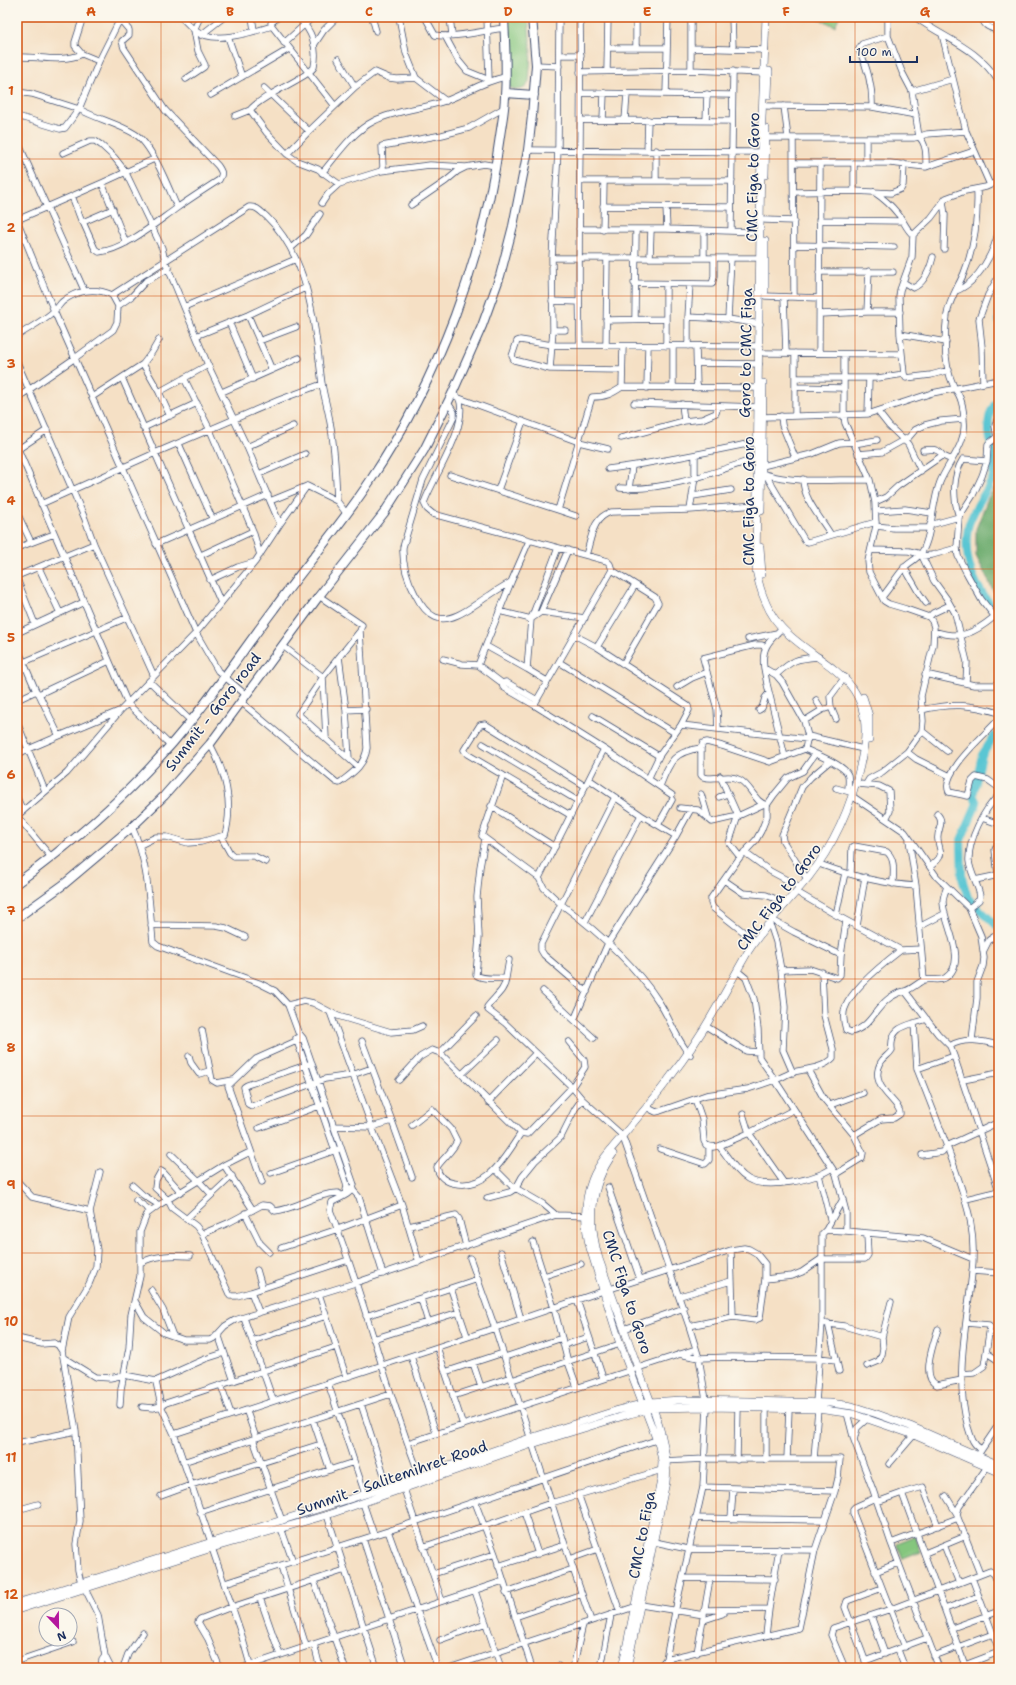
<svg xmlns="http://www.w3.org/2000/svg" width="1016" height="1685" viewBox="0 0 1016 1685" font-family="'Shantell Sans',sans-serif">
  <rect width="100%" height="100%" fill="#fbf7ec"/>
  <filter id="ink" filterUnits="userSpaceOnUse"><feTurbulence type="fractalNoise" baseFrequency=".025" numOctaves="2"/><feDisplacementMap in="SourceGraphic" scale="8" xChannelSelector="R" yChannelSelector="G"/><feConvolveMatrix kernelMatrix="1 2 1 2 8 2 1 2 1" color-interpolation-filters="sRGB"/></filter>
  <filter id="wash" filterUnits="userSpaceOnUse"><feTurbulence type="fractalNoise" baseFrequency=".012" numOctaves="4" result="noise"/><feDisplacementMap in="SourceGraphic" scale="16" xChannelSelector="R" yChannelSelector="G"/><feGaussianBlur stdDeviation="0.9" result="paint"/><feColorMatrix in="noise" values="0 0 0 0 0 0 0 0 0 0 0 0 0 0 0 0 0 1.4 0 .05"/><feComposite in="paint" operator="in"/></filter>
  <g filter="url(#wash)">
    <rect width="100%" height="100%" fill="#f5e0c5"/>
    <path fill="#85c67e" stroke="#507a6e" d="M506,17H528L531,52L529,81C526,91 517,91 509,87Z
      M814,17H839L835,26Z
      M915,1536L921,1552L903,1559L897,1543Z"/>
    <path fill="#6cab6d" stroke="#446d66" d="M999,482V602L976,556V529L988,498Z"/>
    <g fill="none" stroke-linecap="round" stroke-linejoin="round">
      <path stroke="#5ac6d3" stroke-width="8" d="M999,300V321
        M999,399C976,423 999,450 993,476C991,486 982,496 977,506C974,513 969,521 968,528C962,561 976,591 999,614
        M999,733L995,735L982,755L973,795L977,803L961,840L962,878L968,898L999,928"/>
    </g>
  </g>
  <g filter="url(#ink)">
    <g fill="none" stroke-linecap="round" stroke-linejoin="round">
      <defs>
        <path id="minor" d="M83,17L75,42V46L82,54L99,61
          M181,17L194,30L198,51L205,65L204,67L186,79
          M200,17L194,30C214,45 250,33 272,26
          M252,17L254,30
          M278,17L271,23L272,26L335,106
          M298,17C312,31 318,46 314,67C308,78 263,94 250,110L266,132L287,154L309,131
          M372,17L376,31
          M399,17L406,53L416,78L446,101
          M425,17L435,35C451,39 486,30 505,28
          M450,17L452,35
          M580,17C582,126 577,236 580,345
          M732,17L733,49
          M888,17V36L902,72L912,91L919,137C927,144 926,157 926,167
          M915,17C946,40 976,46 999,82
          M983,18C983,27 992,28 999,31
          M120,19L99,61L79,109C97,119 117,123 135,134C152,144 169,189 177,207
          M942,34L966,131L990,185
          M201,35L224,17
          M445,36L458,60L467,71L489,80L487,17
          M228,37L242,77
          M999,40V43
          M284,43L313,17
          M314,45L324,30L337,17
          M608,48H667
          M636,48V17
          M691,48L765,50
          M559,55H581
          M17,57C39,56 62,63 82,54
          M338,59L355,87
          M536,65L559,66
          M691,70V17
          M607,71L608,17
          M580,72L691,70L764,73
          M264,88L309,131L355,87L375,72L389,78L397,79L416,78
          M912,91L953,79
          M17,92L32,94L79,109L65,128L60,129L17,116
          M581,93L732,95
          M666,94L668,17
          M211,95L289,49
          M767,106L872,107L916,115
          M784,106L788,138
          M872,107C873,86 867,67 859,49L862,44L888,36
          M235,116L250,110
          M581,120L732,121
          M603,120L604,93
          M625,120L627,94
          M706,121L707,94
          M766,138H914L927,134L966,131
          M793,138L794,297
          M866,139V163
          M17,140L84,290
          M528,150L761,152
          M656,150V181
          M647,151L648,120
          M63,153L90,141H95L101,145L114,157L125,171L162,248L165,261L208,365L247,447L270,501
          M287,154L297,161L318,169L339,184L381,171L383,167L382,146L442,135L469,128L504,108
          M795,163H890L926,167L974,151
          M854,163V191
          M381,171L430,165L466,167
          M322,173C338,154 352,132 374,121C396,110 422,109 445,101C467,93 481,82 505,77
          M580,181H732
          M102,183L126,243
          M794,192L854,191L891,193L901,189L903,185L904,164
          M874,192C883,198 891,205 898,214C904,221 906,229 913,235
          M72,196L81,220L83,222L113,209
          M943,202L945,215L944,249
          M322,203L328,194L339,184
          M411,205L446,181L458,171L466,167L484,164L496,166
          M603,206L731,207
          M666,207L667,229
          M17,220L54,311L196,633L218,671L246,695
          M17,220L102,183L154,159
          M765,220L794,221
          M819,220L903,221
          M83,222L95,249L99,252C124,250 157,222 177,208C191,198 205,189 219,180C223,174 222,172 218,166L165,110L124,48L122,41L129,35V30L118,17
          M579,229H667L760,232
          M603,230L604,181
          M731,231L733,71
          M794,245L894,247
          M291,248L306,235L320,214
          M650,257L651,230
          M552,258H760
          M704,258V230
          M819,272H893
          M903,282L913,288C925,283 930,269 933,257
          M634,283L712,284L714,277V258
          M956,291C979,282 995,251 999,228
          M112,295L118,306
          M765,296L819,298
          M784,297L786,353
          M552,301L579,302
          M184,307L296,259
          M867,312L869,271
          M820,314L867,312H900
          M248,315L272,370
          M688,317L728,319L760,324
          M635,319L636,230
          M728,319L731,258
          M606,320L666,319
          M229,322L253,379
          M553,330H565
          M900,334L946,342
          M17,336C29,328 43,321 54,311C57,309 59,305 62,302C76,290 95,287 112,295L249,207C257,206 261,212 267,217C310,258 315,327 322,384C324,397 328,409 330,422C335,448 336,475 337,501
          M196,336L248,315L305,288
          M259,341L296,327
          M606,346L607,258
          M666,346V284
          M673,346V388
          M688,346V317L690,284
          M696,346L697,388
          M764,353L901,354
          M795,353V415
          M819,353L820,163
          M844,354V416L845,423L870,480L875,502L876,526L868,561L869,572L884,601L889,604L906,609L929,617L932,621L934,627L933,645L921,696L923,721L922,731L907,752L882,772L869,779L866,784
          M17,362L85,519L94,544L154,676
          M697,363L759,364
          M143,364L159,392L170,416
          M550,369L553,330L552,258L558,151L559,17
          M622,370L550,369L514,360L512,356L517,341L520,340L552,345L760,346
          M949,370L931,375L906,378L904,374L900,334L899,297L900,290L912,257L913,235L931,218L946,198L965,191L986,187L999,181
          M122,378L221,603
          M184,378L210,430L253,531L260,555
          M795,378H878L904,374
          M983,383L982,347L979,319L988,295L999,276
          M622,387L623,346
          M795,387L844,388
          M647,388L648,346
          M159,392L208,365
          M222,392L299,358
          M452,394L459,398L579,442L608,449
          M92,397L143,364L152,352L159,340
          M17,398L75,358L113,330L117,322L118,306L132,296L145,282L169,268
          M459,398C469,427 434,475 424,503L427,509L433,514L607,561L610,564L612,570L534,705L604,749L539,878
          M448,403L454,412V417L423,480L403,547C402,564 407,579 415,594C419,602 426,613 435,617C452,625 476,603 490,595C497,590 504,586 511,582
          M634,403L758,407
          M682,404L684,421
          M878,412L889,426L908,444L921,471
          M868,414L869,378
          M781,416L782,425L795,457
          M763,417L868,414L932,393L999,380
          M143,428L197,403
          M997,437L988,444L987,461L982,476L973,495L959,517L957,548L958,556L966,572L981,599L999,622
          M997,437L995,426L999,414
          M621,438L684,421L702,419L716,413L718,406
          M179,444L213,520
          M854,444L877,440
          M247,447L293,426
          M18,449L128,704L170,745
          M17,450L47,430
          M923,450C931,449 938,448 943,456
          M858,454L882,452L909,437L915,430L925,425L941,421L964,419
          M762,466L812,454L839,443L853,442
          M608,469C658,463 708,452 757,442
          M259,474L305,454
          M765,474C797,484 836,479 870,480
          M450,475L558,510
          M766,475L805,541L808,542L815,540L876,522
          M803,479C803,499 821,518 831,535
          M620,488C664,492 715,472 757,458
          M629,489L632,466
          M498,490L523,421
          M693,496L731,490
          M875,502L886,497L898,486L940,457L943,456L952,460
          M41,504L155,453L279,400L322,384
          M690,510L695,477V455
          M876,511L905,509L932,513
          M576,516L558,510L592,397C605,397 612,394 622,387L759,388
          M19,517L31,542
          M280,524L307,486
          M930,525L959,517C953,499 952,476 963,459L987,461
          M876,526L894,528H930
          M529,541L511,582L478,665L502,683L503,687L534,705
          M156,544L268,495
          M17,548L54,534
          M871,550L909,551L921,554L934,581L947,599L955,613L967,662L966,683
          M586,555C592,537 592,518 611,512L690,510L756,505
          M199,556L253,531
          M922,556L932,555L957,548
          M904,567L919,593L926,603
          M39,568L60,613
          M612,570L655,597L658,603L623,664
          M17,576L94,544
          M17,579L35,624
          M210,580L238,567L255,562
          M882,597C890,588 896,577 904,568C909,562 918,559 922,552C932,536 932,502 940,482C948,462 967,444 964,421C964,412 962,399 957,392C954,387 956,392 954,387C944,366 944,338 947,315C949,300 958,287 964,273C975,246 978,219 977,190
          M499,611L531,619L541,612L585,618
          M541,612L568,550
          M929,617L933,613L950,605
          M782,628C769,641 761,648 764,668L776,675L782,682L804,721L808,736L805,749
          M934,631C961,640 973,634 994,617
          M17,633L84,602
          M574,635L597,647L635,585
          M748,639L777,633
          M283,646L323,677L360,631
          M486,646L527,669
          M17,647L36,691
          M597,647L688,706L689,710L681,725L808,739
          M339,657L346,710
          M443,659L462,664L478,665
          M24,662L126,618
          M559,662L675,733
          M764,668L767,684L785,757
          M925,674L974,685H999
          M776,675C793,659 796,659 819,657
          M323,677L298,714L349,759
          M323,677L326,738
          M149,681L191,721
          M547,681L527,669L531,619L558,548
          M502,683L506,682L537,700
          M677,687L692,678L707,672
          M39,694L109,661
          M17,700L36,691L39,694L59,736L17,754
          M816,700L822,710
          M241,702L336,782L339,783L342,781C354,772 365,764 367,748L360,631L362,625L319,596
          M831,707L836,719
          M759,710L762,708L765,698L769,693
          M921,710C950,703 971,704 999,713
          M593,716L659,756
          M999,719C987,733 939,773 949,792L968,796L972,781L976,777L988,780L999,788
          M804,721L822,710L831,707L830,697L845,677
          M17,722L45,791
          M718,729L717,709L703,658L755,645H762L765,647
          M922,731L947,751
          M59,736L119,711
          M808,736L863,749
          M483,744L578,801
          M604,749L672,795
          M907,752L916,759L950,776
          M358,767L349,759L346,710L366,709
          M503,775L482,836L539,878L544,888L561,904L541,944V950L544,955L587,992
          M720,776L738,816L729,843L740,857
          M649,777L659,756L681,725
          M590,780L641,815L676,836
          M859,784L879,786L889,791L890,811L886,819
          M660,786C670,761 673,752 701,748
          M836,788L850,792
          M701,794L708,817
          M852,796L905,832L937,877L969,908L981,936L984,958L983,966L977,982V998L972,1040
          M615,797L561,904C597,931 634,963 659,1002C669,1017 678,1042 690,1055
          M719,797L727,794
          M17,798L23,811
          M767,805C755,803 751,786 740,780C727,773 715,781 703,777L701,775V748L703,743L707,742L722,746L770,762L805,749C815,754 845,765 848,775C849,780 848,786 848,791
          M491,806L555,847
          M680,808L698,810L712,822L738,816L764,804
          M570,815L467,754L464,750L480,725L485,724L585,786
          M17,816L67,773L121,710L196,633L255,562L280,524L270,501L307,486L337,501L346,513
          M17,816L51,857
          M982,818L999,824
          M658,825L672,800
          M132,827C149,863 149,904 153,942L158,946L259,983L275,991L288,1005L298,1032L303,1038L354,1185C352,1194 340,1198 332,1202L330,1210C365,1297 385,1389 420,1476
          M221,837L230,853L234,856H254L266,862
          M909,840L916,886
          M140,845L156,837H167L188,843L201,842L225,835C234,804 225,771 210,744
          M744,852L770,871L800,887
          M822,865C852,876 885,884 916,886L924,980
          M930,867C933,864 939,860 940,856C942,851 938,845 938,840C936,830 946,823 937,814
          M851,873L852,848L854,846L887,852C896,860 893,873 893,884
          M998,875L995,850L999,841
          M807,879L783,841L782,835L802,787L811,777L830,761
          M724,880L743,893L766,895L776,899L785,905
          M975,880L999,875
          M947,887C945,892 943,896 943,902C943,923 970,962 945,978C938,982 931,978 924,980C919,982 912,989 905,991L938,1034L950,1046L954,1056L999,1191
          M800,894L836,915L845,873
          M969,908L979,900L980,896C978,884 970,872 969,861C968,840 984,809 999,795
          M836,915L901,950L921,949
          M585,922L641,815
          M776,922L794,932L841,955L846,921
          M151,925L216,926L226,928L245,937
          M857,926L865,877
          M771,927L776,942L781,970
          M919,927L944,914
          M755,941L713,908L711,903V898L740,857L756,840L761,831L767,816V805L774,795L788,778L803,771L815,754
          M901,950C884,963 852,988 845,1008C842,1015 844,1023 846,1030L851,1032C876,1026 875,998 905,991
          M984,950L989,940L995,936L999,939
          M506,978L509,960
          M543,991L574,1020
          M288,1005L304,1001L313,1003L338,1016L391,1032L413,1030L422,1026
          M330,1012L372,1127L392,1121L412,1177
          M476,1016L440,1053L521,1133L527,1134L572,1087L505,1023L488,1010L487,1007C494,997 505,991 506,978C497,978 484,980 476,975L479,937L477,897L480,867L485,839
          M914,1023L917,1069
          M709,1028L746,1051L759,1052
          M202,1030L212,1080L217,1083L233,1080
          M296,1038L346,1182L347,1186L345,1195
          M594,1038L574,1020L608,943L676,836L691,809
          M362,1041L392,1121
          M569,1042L584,1060L585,1067L572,1087L582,1099L623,1136
          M950,1046C964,1037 983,1041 999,1045
          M189,1056L191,1063L199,1074L209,1071
          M954,1056L917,1069C929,1099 941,1130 952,1160C966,1202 977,1227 972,1273C967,1323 954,1377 968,1427C971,1436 972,1444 981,1449
          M312,1063L247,1085L244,1087L248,1104L252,1106L325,1079L352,1075L372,1068
          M808,1070L824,1099L854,1135L863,1153L862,1158L836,1174
          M793,1073L783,1050L785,1007L781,970L810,969L837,978L840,975L841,955
          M462,1074L498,1040
          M399,1080L420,1057L432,1050L440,1053
          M963,1080L999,1073
          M695,1099L702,1119L704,1141L706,1145L713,1147L719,1146L749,1133L793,1110
          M488,1102L536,1053
          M830,1105L863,1093
          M650,1109L656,1112L660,1111L706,1095L748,1089L775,1080L759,1057L758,1029L754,999L746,978L740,973
          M743,1114L749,1133L784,1183
          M412,1125L432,1109L451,1129L457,1141C453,1151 443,1158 437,1167C438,1175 444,1181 453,1183C488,1191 504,1158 521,1133
          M333,1126L372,1127L402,1205
          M259,1128L322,1105
          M854,1135L881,1119L894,1118L900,1114C901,1101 867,1088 881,1062C884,1057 889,1055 892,1050C889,1025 908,1026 927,1019
          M624,1140L689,1326L699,1358L706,1400
          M719,1146C728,1157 736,1172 748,1179C767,1190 815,1180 832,1168
          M660,1149L705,1164L709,1160V1146
          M171,1154L199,1181L211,1194
          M922,1155L942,1152L947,1146L999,1122
          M224,1165L253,1210
          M496,1170L512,1186L543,1204L556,1215
          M271,1173L339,1149
          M819,1175L830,1219
          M17,1179L18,1182L32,1197L90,1211
          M262,1182L228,1086L256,1059L303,1038
          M132,1185L143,1195L159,1205
          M608,1187L640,1279
          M351,1188L359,1197L383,1274
          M181,1192L164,1173L161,1171L156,1180L155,1188L168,1200L172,1208L196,1226L202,1234L230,1296H237L251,1292
          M487,1198L510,1192L516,1188L522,1177L535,1161L561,1137L575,1109L582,1099
          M966,1199L999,1191
          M136,1200L151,1211
          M245,1213L260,1243L269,1252
          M186,1219L232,1176
          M409,1226L456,1215L459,1219L466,1246
          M826,1230L843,1199
          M846,1231L923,1238L973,1259
          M202,1234L228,1223L262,1205L270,1206L275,1211C297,1209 316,1193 338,1193L342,1196
          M533,1242L554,1308L568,1362L577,1387
          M281,1248L338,1229L402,1205L419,1262
          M731,1250L733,1317
          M501,1252L521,1319
          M140,1263C155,1255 173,1255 190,1256
          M257,1270L262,1287
          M972,1271L999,1273
          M544,1276L581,1264
          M765,1279L792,1276L802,1272L821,1259H865L868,1255L867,1234
          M451,1289L467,1336
          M610,1289L731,1250L744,1248L749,1249L756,1253L765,1264V1279L760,1318L755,1320L733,1317L689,1326
          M151,1290L163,1310L173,1336
          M319,1294L346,1376
          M680,1296L731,1281
          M421,1299L428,1322
          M577,1300L603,1378
          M135,1301L144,1317L164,1333L184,1340H210L214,1338L225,1326L235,1320L355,1283L556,1215L589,1216
          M259,1312L251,1292L348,1260
          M366,1316L478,1279
          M244,1318L273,1400
          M822,1323L844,1326L882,1337
          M828,1323L839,1371
          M624,1329L684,1308
          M938,1329C934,1342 920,1378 937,1385L962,1380
          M218,1334L234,1381
          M17,1338L42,1344L54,1343L58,1345L62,1351L76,1431L80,1521L76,1544L78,1570L81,1583
          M373,1339L459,1312
          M252,1341L326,1316
          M564,1345L589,1337
          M437,1347L463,1425
          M62,1351L69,1317L89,1284L96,1267L97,1250L90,1211L100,1172
          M987,1353L999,1361
          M679,1354L699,1358L731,1357L819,1358L836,1360
          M411,1356L436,1433
          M505,1357L562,1338
          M64,1358L95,1377L110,1378L124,1375L156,1381
          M473,1363L481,1387
          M867,1366L879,1361L882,1354L883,1348L882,1337L891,1302
          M445,1372L503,1353
          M962,1374L974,1373L984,1366L990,1327L989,1325L966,1323
          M512,1380L620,1344
          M328,1383L365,1494
          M221,1385L231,1414
          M453,1396L511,1377
          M816,1402L822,1323V1234L826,1230L846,1231V1212L836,1174L775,1080C781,1078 787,1074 793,1072C806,1069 824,1068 833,1058V1049L824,1015L822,972
          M361,1404L388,1487
          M120,1405L121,1389L129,1348L131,1315L140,1276V1232L147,1214L159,1205L224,1165L250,1152
          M142,1407L153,1408L161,1406L156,1382L158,1380L205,1359L224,1353
          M766,1408V1460
          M246,1409L256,1438
          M847,1413L854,1440
          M868,1418L857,1428L854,1440L873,1490L891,1543L939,1668
          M313,1420L330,1470
          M174,1434L161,1406L166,1403L336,1347
          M253,1439L282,1521
          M17,1443L76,1431
          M408,1443L696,1349
          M980,1452L999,1424
          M787,1459L789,1409
          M814,1459L818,1409
          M737,1460L738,1407
          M662,1461L705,1459H840L838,1478L835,1491L703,1487
          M183,1462L391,1394
          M889,1464L914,1435
          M404,1489L442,1601
          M578,1494L620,1612
          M161,1496L191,1485L321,1444
          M946,1496L957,1514
          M875,1498L855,1507L853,1509V1513L905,1647
          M475,1502L495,1554L532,1668
          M877,1502L902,1493
          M363,1503L374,1535
          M17,1510L38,1504
          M200,1512L354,1462
          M524,1512L538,1554
          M327,1515L377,1668
          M695,1518L824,1520
          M958,1518L957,1514L959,1507L987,1467
          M731,1519L733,1488
          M938,1526L923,1487L902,1493L966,1668
          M281,1528L293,1562
          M388,1531L438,1668
          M363,1539L405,1668
          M650,1541L688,1549L815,1550
          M211,1542L174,1434L495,1328L470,1258
          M891,1543L958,1518L980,1574
          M944,1545L959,1583
          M423,1547L551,1503L665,1469
          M212,1548L241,1633L251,1668
          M925,1553L966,1536
          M570,1559L598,1549
          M281,1566L306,1646
          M498,1566L565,1545
          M875,1572L898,1563
          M433,1574L495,1554
          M683,1578L775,1579
          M972,1578L990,1571L994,1574L999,1586
          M314,1581L345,1668
          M225,1583L388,1531L659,1439
          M85,1589L98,1615L105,1656L111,1668
          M475,1591L501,1668
          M506,1592L573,1569
          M260,1598L280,1655
          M945,1609L979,1596
          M706,1610L769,1609L779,1549
          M871,1616L885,1654
          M515,1617L582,1594
          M704,1620L722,1614L726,1610
          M591,1621L565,1545L495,1328L603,1291
          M952,1628L999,1611
          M766,1635L769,1609
          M440,1640L486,1623
          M314,1644L320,1668
          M898,1650L905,1668
          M697,1653L710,1579
          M934,1656L993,1634
          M17,1659L20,1660L73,1642
          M666,1659L675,1612L703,1487L707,1407
          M865,1661L927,1638
          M101,1668L102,1660L105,1656
          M123,1668L128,1654L143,1633
          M220,1668L208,1639L198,1622L200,1619L226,1609L345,1570
          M242,1668L503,1581
          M449,1668L634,1607L641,1605L704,1615
          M552,1668L558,1666
          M573,1668L583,1624
          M601,1668L611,1615
          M659,1668L666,1659L799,1628L815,1550L835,1491
          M845,1668L831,1635L833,1628L891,1609L972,1578L999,1650
          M868,1668L845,1607L847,1601L882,1588
          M957,1668L999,1652"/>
        <path id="major" d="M980,17L999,24
          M768,95L769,71
          M765,175L766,129
          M765,291V241
          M761,511L763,383
          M760,547L762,574
          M863,697L869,716V740
          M613,1154C590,1185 588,1223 599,1259C612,1295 625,1332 638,1368C651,1404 670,1443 666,1482L627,1668
          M17,1603L388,1487L530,1438L618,1410L650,1402L681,1400L749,1401L830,1403L852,1406L877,1414L910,1426L999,1465
          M17,1610L212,1548L327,1515L532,1444L630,1414L652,1408L707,1407L818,1409L853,1414L914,1435L999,1472
          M622,1668L661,1480L662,1461L659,1446L620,1344L590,1248C584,1225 584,1201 592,1180C599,1162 612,1148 624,1134C639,1116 654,1099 668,1080C685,1058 701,1035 715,1010C727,990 737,970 749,950C766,924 788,902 808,878C834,845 851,807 860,766C862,755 865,745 865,734C867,673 816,664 782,628C767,612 760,591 756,570L761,143L766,17"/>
        <path id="highway" d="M506,93L534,95
          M17,883C81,837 141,783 191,721C220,685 246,646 274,609C305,566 341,525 370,481C439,378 484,258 500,136C502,122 505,108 505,95C507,69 505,43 504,17
          M17,918L63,885L132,827L164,796L210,744L319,596L384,513L424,450L452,394L482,326L500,276L513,226L528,150L532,116L536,65L532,17"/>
      </defs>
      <use href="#minor" stroke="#3c4a6d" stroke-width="7"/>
      <use href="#major" stroke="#3c4a6d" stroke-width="8"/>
      <use href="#highway" stroke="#3c4a6d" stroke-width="10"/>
      <use href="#minor" stroke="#fff" stroke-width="5.5"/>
      <use href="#major" stroke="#fff" stroke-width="7"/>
      <use href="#highway" stroke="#fff" stroke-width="8"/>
    </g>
  </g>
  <path fill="none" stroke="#d45514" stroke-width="1" stroke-opacity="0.55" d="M161,17V1668M300,17V1668M439,17V1668M577,17V1668M716,17V1668M855,17V1668M17,159H999M17,296H999M17,432H999M17,569H999M17,706H999M17,842H999M17,979H999M17,1116H999M17,1253H999M17,1390H999M17,1526H999"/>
  <g text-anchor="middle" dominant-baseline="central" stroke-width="3" stroke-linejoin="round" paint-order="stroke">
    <g font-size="15" fill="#1b2f5e" stroke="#fbf7ec">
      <text transform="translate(753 177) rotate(-89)">CMC Figa to Goro</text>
      <text transform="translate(746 353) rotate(-89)">Goro to CMC Figa</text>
      <text transform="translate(749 501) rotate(-90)">CMC Figa to Goro</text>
      <text transform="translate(213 712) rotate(-52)">Summit - Goro road</text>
      <text transform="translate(779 897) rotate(-53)">CMC Figa to Goro</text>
      <text transform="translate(627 1292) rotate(72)">CMC Figa to Goro</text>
      <text transform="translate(392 1478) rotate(-19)">Summit - Salitemihret Road</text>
      <text transform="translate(642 1535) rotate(-79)">CMC to Figa</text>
    </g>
  </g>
  <rect width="1016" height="1685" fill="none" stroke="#fbf7ec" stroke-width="44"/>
  <g transform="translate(58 1627) rotate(158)"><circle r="19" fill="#fbf7ec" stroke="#a1a7b3"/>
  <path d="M0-3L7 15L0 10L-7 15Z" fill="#b5179e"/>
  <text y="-6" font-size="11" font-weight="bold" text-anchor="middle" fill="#1b2f5e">N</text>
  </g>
  <path d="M850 56v6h67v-6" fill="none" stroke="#1b2f5e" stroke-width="2"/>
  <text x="856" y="56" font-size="12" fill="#1b2f5e" stroke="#fbf7ec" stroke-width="3" paint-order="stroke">100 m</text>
  <rect x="22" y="22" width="972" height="1641" fill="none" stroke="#d45514" stroke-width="1.5"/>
  <g font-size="13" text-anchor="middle" font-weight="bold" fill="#d45514">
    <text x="91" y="16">A</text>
    <text x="230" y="16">B</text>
    <text x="369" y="16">C</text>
    <text x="508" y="16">D</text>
    <text x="647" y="16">E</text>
    <text x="786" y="16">F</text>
    <text x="925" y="16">G</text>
    <text x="11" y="95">1</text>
    <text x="11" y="232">2</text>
    <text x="11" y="368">3</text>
    <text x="11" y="505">4</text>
    <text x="11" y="642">5</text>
    <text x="11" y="779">6</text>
    <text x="11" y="915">7</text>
    <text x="11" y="1052">8</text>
    <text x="11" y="1189">9</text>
    <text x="11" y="1326">10</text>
    <text x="11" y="1462">11</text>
    <text x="11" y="1599">12</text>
  </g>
</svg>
